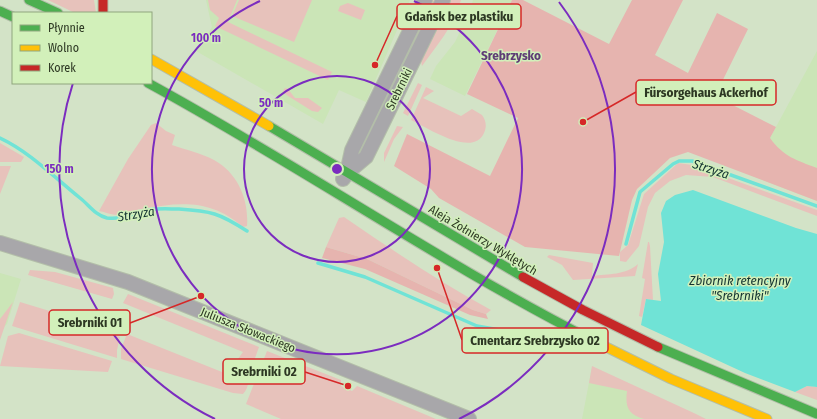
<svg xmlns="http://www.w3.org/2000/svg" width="817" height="419" viewBox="0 0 817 419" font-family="'Fira Sans Condensed',sans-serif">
  <rect width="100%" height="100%" fill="#d3e3c7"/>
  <path fill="#cbe5b7" d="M206,0H410L366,102L339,90L323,124L196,51L212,27Z
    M473,0H512L465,96L430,79L436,66L455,42L470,10Z
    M817,51V201L750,175Z
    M0,273L21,279L7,324L0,331Z
    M592,367L621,383L652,419H582Z"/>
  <path fill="#e7c2bb" d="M48,0H94L96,13H75Z
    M208,0H237L228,22L332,72L328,80L215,26L219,18L210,10Z
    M239,0H312L294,42L232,16Z
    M431,0H437L405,65L401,63Z
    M451,0H461C454,26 437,45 422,66L421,61Z
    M348,3L365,10L361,20L338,11L340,6Z
    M396,79L397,80L363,149L359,147L391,83Z
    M418,83L422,85L408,116L403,113Z
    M426,87L434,91L423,98L461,116L472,109L482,115C486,120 487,127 484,133C473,158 428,128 411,120Z
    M285,88L288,89L295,98H308L322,108L318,112L312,111L285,94L283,91Z
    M156,123L166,131L175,135L172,145C186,150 201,153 214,160C238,173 249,200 247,226L243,227C211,199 181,202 141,209C134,210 125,215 117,215C112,215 105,212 99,211L128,159L151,125Z
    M397,126L403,127L394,139L384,162V153Z
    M0,143L24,157L21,162H0Z
    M678,163L692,165L817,210V216L713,177L686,175L670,181L655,193L648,207L639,246L626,262L620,261V252L628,245L644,194Z
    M0,166H11L0,194Z
    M344,217C392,250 440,282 491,310L486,314L473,310L367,259L326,247L339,218Z
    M648,242H649L650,246L653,300L646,299L642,317L639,316L645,279L642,278Z
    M549,255L593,263L592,276C608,274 626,275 638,264L635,276L573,280L562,265L547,257Z
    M30,270L55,272L113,288L114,294L112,299L28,275Z
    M128,294L259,347L248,378C249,384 247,390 243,394L233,393L121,359V349L127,334L227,374L243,352L123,303Z
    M13,302L0,340V319Z
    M20,302L89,323L88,326L120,337L117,350V358L12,326Z
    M19,333L112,361L108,372L0,366L8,336Z
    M267,351L341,380V386L352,391L357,386L436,419H281L246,404Z
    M592,366L696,414L706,419H644C628,414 625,407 627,391L589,383Z
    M807,386L817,387V400L795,392Z"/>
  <path fill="#e6b4af" d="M512,0H523L609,44L632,0H683L655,55L688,73L717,13L748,29L715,96L776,127L770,138C784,157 796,160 817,168V201L688,152L670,158L637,189L632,200L619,256L525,247L439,198L431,189L394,166L407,134L490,176L518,118L467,94Z
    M326,247L367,259L473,310L486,314L488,319L470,315L365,269L322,258Z"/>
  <path fill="#70e3d6" d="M693,190L796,228L817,234V387L807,386L795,392L745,373L641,325L646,299L661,301L658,274L664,242L661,213L666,201L675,195Z"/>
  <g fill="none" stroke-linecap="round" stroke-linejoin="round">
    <path stroke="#70e3d6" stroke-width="3.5" d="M0,138C30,152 55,178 80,198C89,205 95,215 107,218C121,220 135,213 148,210C158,208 169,209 179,209C211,211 219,213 247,231
      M626,244L640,192L673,164L679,161H692L817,206
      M318,263L365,277L477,326L540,337"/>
    <defs>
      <path id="street" d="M347,173L366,157L443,0
        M343,179L347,173L352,150L425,0
        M0,243L128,282L469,419"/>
      <path id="fast" d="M29,0L58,13
        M0,11L13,17
        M148,83C299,165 442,264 596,342
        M269,126L523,277
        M658,347L817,414"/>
      <path id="slow" d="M151,59L269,126
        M596,342L671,379L767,419"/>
      <path id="jam" d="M103,0V13
        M523,277L583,310L658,347"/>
    </defs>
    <use href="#street" stroke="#b3bea9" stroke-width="16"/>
    <use href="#fast" stroke="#b3bea9" stroke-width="11"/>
    <use href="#slow" stroke="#b3bea9" stroke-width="11"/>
    <use href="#jam" stroke="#b3bea9" stroke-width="11"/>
    <use href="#street" stroke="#a8a7aa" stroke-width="14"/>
    <use href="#fast" stroke="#4caf50" stroke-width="9"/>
    <use href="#slow" stroke="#ffc107" stroke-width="9"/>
    <use href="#jam" stroke="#c62828" stroke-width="9"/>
  </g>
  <g fill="none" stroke="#7b2cbf" stroke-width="2">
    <circle cx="337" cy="169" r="93"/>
    <path d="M414 1A185 185 0 1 1 260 1"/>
    <path d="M215 419A278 278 0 0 1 73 83M559 2A278 278 0 0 1 459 419"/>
  </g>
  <g text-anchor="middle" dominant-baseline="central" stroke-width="3" stroke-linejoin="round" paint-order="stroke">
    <g font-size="12" fill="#2d3823" stroke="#d2f0ba">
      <text transform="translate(399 89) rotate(-64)">Srebrniki</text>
      <text transform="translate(483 240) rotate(31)">Aleja Żołnierzy Wyklętych</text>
      <text transform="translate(248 330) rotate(22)">Juliusza Słowackiego</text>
    </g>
    <g font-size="13" font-weight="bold" fill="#5f3c75" stroke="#d2f0ba">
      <text x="511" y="55">Srebrzysko</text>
    </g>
    <g font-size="13" font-style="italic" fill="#133332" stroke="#d2f0ba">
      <text transform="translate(711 169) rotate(18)">Strzyża</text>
      <text transform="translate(136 214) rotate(-9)">Strzyża</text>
      <text x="740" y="280">Zbiornik retencyjny<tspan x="740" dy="15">"Srebrniki"</tspan></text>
    </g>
  </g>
  <circle cx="337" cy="169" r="6" fill="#7b2cbf" stroke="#d2f0ba" stroke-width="2"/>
  <g font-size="12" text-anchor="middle" font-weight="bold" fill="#7b2cbf" stroke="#d2f0ba" stroke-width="3" stroke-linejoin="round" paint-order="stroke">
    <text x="206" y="42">100 m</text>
    <text x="271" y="107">50 m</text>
    <text x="59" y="173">150 m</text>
  </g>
  <path fill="none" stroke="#d62828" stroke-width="1.5" d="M375 65L397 16M583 122L636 92M201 296L130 323M437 268L462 340M348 386L305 372"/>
  <g fill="#d62828" stroke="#d2f0ba" stroke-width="1.5">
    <circle cx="375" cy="65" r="4"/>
    <circle cx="583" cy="122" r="4"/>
    <circle cx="201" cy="296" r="4"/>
    <circle cx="437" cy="268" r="4"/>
    <circle cx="348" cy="386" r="4"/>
  </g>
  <g fill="#d2f0ba" stroke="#d62828" stroke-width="1.5">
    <rect x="397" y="4" width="124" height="25" rx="4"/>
    <rect x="636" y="80" width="140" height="25" rx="4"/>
    <rect x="49" y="310" width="81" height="25" rx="4"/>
    <rect x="462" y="328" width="146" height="25" rx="4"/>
    <rect x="223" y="359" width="82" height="25" rx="4"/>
  </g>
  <g font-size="13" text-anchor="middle" font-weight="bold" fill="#2d3823">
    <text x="459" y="21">Gdańsk bez plastiku</text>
    <text x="706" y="97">Fürsorgehaus Ackerhof</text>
    <text x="90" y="327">Srebrniki 01</text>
    <text x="535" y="345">Cmentarz Srebrzysko 02</text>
    <text x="264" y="376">Srebrniki 02</text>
  </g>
  <rect x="12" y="12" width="140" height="72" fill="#d2f0ba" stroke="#90a67e"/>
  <rect x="20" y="25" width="20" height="6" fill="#4caf50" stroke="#90a67e"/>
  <text x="48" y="32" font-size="12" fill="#2d3823">Płynnie</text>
  <rect x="20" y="45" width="20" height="6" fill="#ffc107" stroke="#90a67e"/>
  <text x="48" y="52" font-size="12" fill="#2d3823">Wolno</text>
  <rect x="20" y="65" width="20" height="6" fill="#c62828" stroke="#90a67e"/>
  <text x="48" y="72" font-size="12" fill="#2d3823">Korek</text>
</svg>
